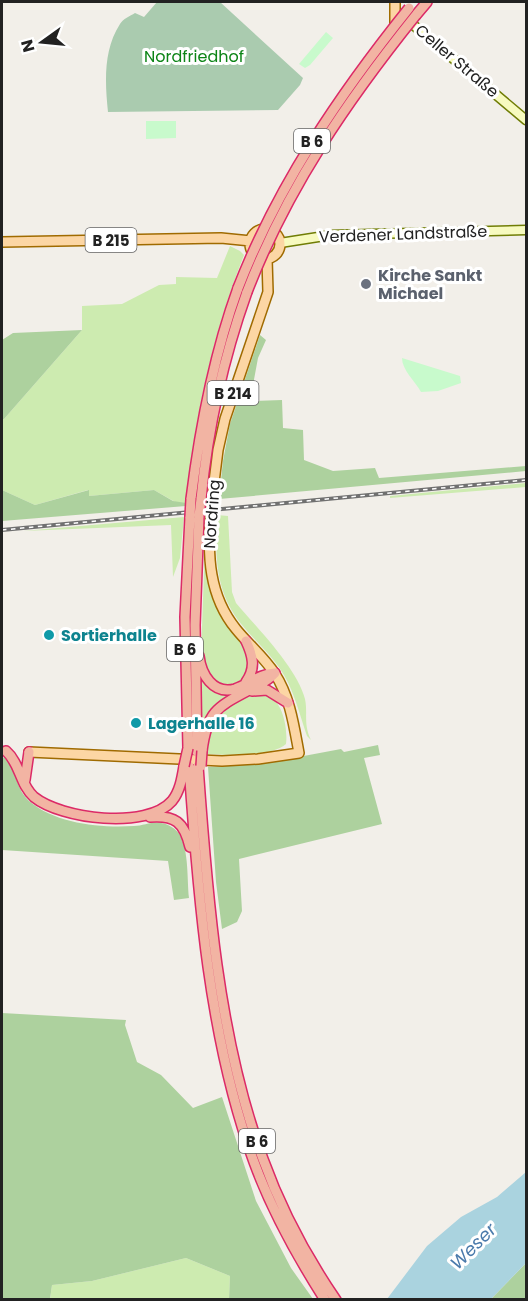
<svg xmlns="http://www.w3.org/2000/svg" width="528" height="1301" viewBox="0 0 528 1301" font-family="Poppins,sans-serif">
  <rect width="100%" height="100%" fill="#f2efe9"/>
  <path fill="#cdebb0" d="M230,246L240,251L244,255C212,336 195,417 186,503H177L154,490L89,496L88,490L35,505L2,490V419H4L82,330V306L122,304L159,285L176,284V277L217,278Z
    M526,483V487L390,498V496Z
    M206,515H208L206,565L250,657L247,678L233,687L213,683L201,655Z
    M217,515L228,516L232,592L236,603C257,628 297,668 305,699C308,713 303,724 311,740L307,736C300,716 295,694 284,675C273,656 256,642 242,625C215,592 215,556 217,515Z
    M184,517L180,558L173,577L171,525L23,531Z
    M264,676L210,712L202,726L201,677L208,686L217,691Z
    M250,694C255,694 261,693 265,694C283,699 288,729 286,744C272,757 227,755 207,754C206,717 220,709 250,694Z
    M186,1258L230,1276L229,1299L50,1300L52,1285L92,1281Z"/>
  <path fill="#add19e" d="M82,330L4,419H2V340L13,333Z
    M260,335L266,340L258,358L250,401L282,400L283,428L303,430L304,460L333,471L375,468L379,478L526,466V471L219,499L223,461L230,424Z
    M2,490L35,505L89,490V496L154,490L173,501L186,503V506L2,521Z
    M378,745L380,755L364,758L382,824L239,859L242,911L237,922L222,929L216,882L208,767L261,764L341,749L344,752Z
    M2,757L9,760C16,774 17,790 29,801C56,824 100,828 134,826C143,826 153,821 161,823C169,824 176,829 180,835C189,852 187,879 189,898L174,900L168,861L2,850Z
    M2,1013L126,1020L125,1025L137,1062L161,1075L193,1108L222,1097L256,1201L291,1268L313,1299H229L230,1276L186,1258L92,1281L52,1285L50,1299H2Z
    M526,1263V1299H491Z"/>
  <path fill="#aacbaf" d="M157,2H220L303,78L300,85L278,110L108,112C105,83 103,50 120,24C123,19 130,16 135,13L144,17Z"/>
  <path fill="#c8facc" d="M326,32L333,38L310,65L305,68L299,64Z
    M146,121H176V138L146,139Z
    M402,358L460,376L461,383L438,391L421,392C415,381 402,370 402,358Z"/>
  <path fill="#aad3df" d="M526,1172V1263L491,1299H387L427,1246L461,1217L497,1197Z"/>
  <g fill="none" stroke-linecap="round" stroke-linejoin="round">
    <defs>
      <path id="secondary" d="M405,18L526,120
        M280,243L331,235L526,230"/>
      <path id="primary" d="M371,65L395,29V2
        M250 244a15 15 0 1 1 30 0a15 15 0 1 1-30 0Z
        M2,242L221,238L251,241
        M212,498L218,450L225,419L268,292L267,259
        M29,752L222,761L258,759L299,753C294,726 290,697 275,674C264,657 248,644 236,629C209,596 207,555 211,515"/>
      <path id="trunk" d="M416,15L427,2
        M191,499C200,427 213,357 238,288
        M201,499C208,427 223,359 247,292
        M199,656C201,674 213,695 235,689C249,684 260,674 275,673
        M246,682C256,668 253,656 246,641
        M252,691L267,690L288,703
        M188,748L185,617L190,517
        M6,751C20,763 20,785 34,797C61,819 147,830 172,801C180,791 182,778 184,766
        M202,751C207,711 217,707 251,689C260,684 268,681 275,673
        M197,752L195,625L199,516
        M189,766C198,895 209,1040 254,1162C272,1211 297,1256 325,1300
        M198,766C207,893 218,1039 263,1159C281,1209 306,1256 336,1300
        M25,780L29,752
        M150,817C175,815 184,822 190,847"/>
    </defs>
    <use href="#secondary" stroke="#707d05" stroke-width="11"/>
    <use href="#primary" stroke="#a06b00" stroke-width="12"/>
    <use href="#trunk" stroke="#dc2a67" stroke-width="12"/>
    <use href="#secondary" stroke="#f7fabf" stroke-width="8"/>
    <use href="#primary" stroke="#fcd6a4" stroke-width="9"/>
    <use href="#trunk" stroke="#f2b4a3" stroke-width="9"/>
    <defs>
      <path id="rail" d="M2,530L526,480"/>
    </defs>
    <use href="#rail" stroke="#707070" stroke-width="4"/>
    <use href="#rail" stroke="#fff" stroke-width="1.5" stroke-dasharray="4.5" stroke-linecap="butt"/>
    <defs>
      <path id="primary-bridge" d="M211,515L212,498"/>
      <path id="trunk-bridge" d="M238,288C278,185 340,94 409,8
        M247,292C287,188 347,101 416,15
        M199,516L201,499
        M190,517L191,499
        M184,766L188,748
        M201,766L202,751"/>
    </defs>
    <use href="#primary-bridge" stroke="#a06b00" stroke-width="12" stroke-linecap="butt"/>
    <use href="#trunk-bridge" stroke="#dc2a67" stroke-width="12" stroke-linecap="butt"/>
    <use href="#primary-bridge" stroke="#fcd6a4" stroke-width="9"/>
    <use href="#trunk-bridge" stroke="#f2b4a3" stroke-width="9"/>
  </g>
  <circle fill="#6b7280" stroke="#fff" stroke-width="2" cx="366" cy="284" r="6"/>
  <g fill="#0f9aa8" stroke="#fff" stroke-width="2">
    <circle cx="49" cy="635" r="6"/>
    <circle cx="136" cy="723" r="6"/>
  </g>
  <g text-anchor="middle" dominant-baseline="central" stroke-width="6" stroke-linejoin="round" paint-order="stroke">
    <g fill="#fff" stroke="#646464" stroke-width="1.5">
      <rect x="294" y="129" width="36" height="24" rx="4.5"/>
      <rect x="85.5" y="228" width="51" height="24" rx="4.5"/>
      <rect x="207.5" y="381" width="51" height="24" rx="4.5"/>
      <rect x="167" y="637" width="36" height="24" rx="4.5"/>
      <rect x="239" y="1129" width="36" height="24" rx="4.5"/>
    </g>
    <g font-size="15" font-weight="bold" fill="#222">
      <text x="312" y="141">B 6</text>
      <text x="111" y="240">B 215</text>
      <text x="233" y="393">B 214</text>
      <text x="185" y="649">B 6</text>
      <text x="257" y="1141">B 6</text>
    </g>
    <g font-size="16" fill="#0c8416" stroke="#fff">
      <text x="194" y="56">Nordfriedhof</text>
    </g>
    <g font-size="16" fill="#222" stroke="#fff">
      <text transform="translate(457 61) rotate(40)">Celler Straße</text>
      <text transform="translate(403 234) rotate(-2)">Verdener Landstraße</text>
      <text transform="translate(212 514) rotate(-86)">Nordring</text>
    </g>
    <g font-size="16" font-weight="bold" fill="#5b616d" stroke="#fff" text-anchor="start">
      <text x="378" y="275">Kirche Sankt<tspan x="378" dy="18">Michael</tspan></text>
    </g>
    <g font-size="16" font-weight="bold" fill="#0d838f" stroke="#fff" text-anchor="start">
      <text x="61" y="635">Sortierhalle</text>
      <text x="148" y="723">Lagerhalle 16</text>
    </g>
    <g font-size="18" font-style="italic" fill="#4a7aab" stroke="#fff">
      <text transform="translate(473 1246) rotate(-45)">Weser</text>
    </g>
  </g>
  <rect width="528" height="1301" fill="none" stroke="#222222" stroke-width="6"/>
  <g transform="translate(42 42) rotate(255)" stroke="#ffffff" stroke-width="4.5" paint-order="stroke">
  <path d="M0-4.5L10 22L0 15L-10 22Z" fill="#222222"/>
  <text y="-9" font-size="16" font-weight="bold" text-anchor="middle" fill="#222222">N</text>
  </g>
</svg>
